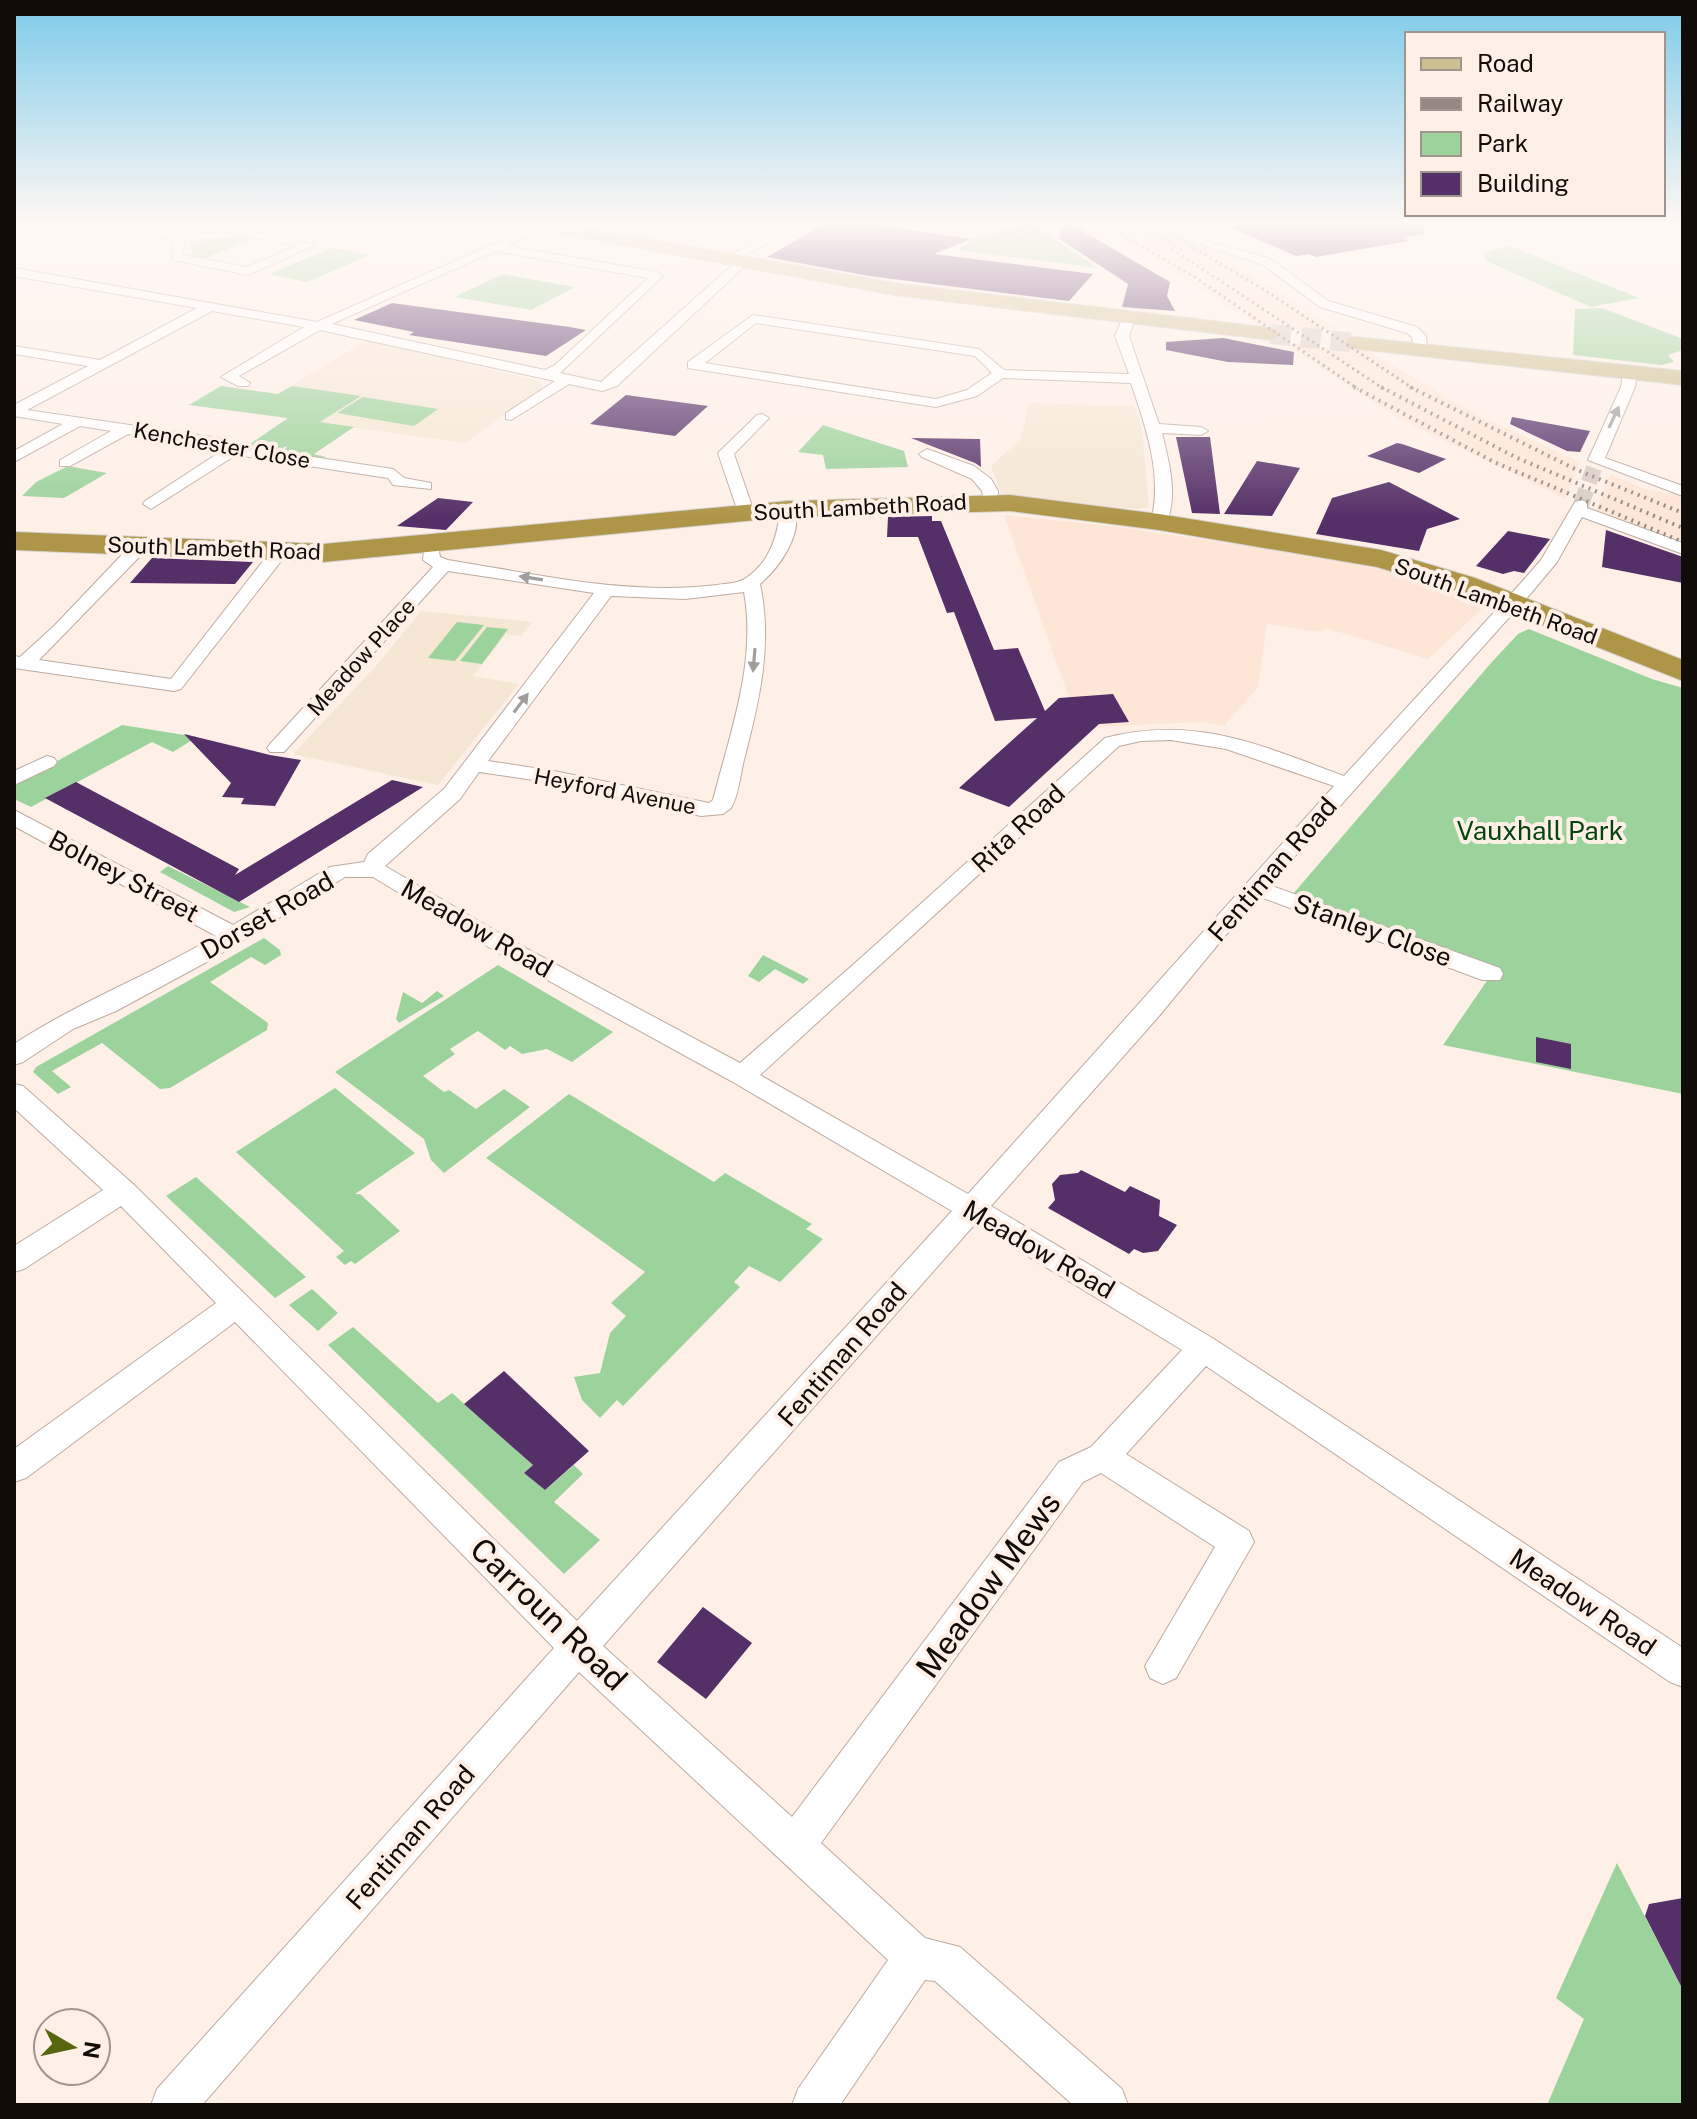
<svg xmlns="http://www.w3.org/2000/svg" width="1697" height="2119" viewBox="0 0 1697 2119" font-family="'Public Sans',sans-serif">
  <rect width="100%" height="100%" fill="#fef0e7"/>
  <path fill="#fee6d6" d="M1161,222L1263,281L1346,335L1260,326L1095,223Z
    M1283,343L1368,351L1478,415L1580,462L1566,499L1400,419Z
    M1610,474L1644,489L1683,496V551L1596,511Z
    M1004,515L1111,526L1340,559L1419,579L1479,604L1482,609L1428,659L1326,628L1320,632L1267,624L1258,687L1224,726L1204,722L1092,727L1078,723Z"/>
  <path fill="#f5e7d4" d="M367,340L540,381L543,387L465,443L189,405L221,386L278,394Z
    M1029,403L1134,406L1142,428L1149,507L1139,509L1002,496L991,466L1021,439Z
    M421,611L532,622L521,636L506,634L473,676L519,684L438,785L293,754L376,666Z"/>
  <path fill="#9cd29b" d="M1028,223L1032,224L1098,268L957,250L973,239Z
    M244,236L256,238L203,259L193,256L190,243Z
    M1510,246L1639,298L1591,307L1486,261L1485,255L1490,251Z
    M332,248L370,255L307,282L269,274Z
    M503,274L575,287L531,310L454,297Z
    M1602,308L1683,339V350L1668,355L1674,362L1661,365L1573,355L1575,309Z
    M221,386L278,394L292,386L361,396L320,422L354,427L314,454L326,457L323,458L281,452L288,446L273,451L247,446L288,418L189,405Z
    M363,397L438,409L414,426L337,413Z
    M823,425L904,451L908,467L826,469L823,455L798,452Z
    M68,466L107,473L64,498L22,496L36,482Z
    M457,622L484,625L455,661L428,658Z
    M487,627L508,629L482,664L460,661Z
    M1529,629L1652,679L1683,688V1094L1443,1045L1495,969L1293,894L1491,663L1518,634Z
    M122,725L197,737L173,752L152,742L31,807L14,799V785Z
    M168,866L250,907L234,912L160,872Z
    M264,938L280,950L281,955L265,965L251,957L210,982L268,1023L267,1030L170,1088L160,1089L102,1043L52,1071L71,1087L58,1094L33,1072L36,1067Z
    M763,955L809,979L803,984L775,969L759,982L748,976Z
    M498,965L613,1032L572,1062L547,1049L522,1054L510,1046L505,1050L478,1031L450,1049L455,1054L423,1076L444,1092L449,1090L476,1109L504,1089L530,1107L444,1173L431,1160L424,1139L335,1072Z
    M437,991L444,996L399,1023L396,1019L403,992L422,1003Z
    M335,1088L415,1153L355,1194H360L400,1231L355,1264L351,1261L345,1265L336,1257L344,1251L236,1152Z
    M569,1094L714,1182L725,1173L812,1224L806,1229L823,1239L780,1282L749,1266L734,1282L740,1287L623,1406L617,1400L600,1418L582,1400L574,1377L600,1373L610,1333L626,1316L611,1303L645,1272L486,1158Z
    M196,1177L306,1277L275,1298L166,1196Z
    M312,1289L338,1313L318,1331L289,1305Z
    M353,1327L438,1403L452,1393L533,1465L524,1473L545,1490L574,1465L583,1474L554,1502L600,1540L564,1574L328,1345Z
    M1617,1863L1683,1990V2105H1547L1584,2019L1556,1998Z"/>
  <path fill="#552f68" d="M828,222H862L971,239L934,254L1093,274L1069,301L869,276L767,257Z
    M1067,222L1170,282L1167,296L1175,311L1122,307L1128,284L1058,238Z
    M1243,222H1423L1424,234L1403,238L1409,241L1316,257L1309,254L1296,256L1232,228Z
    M392,303L570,327L586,330L546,356L409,335L414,332L354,320Z
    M1223,338L1294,352L1293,365L1228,362L1166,350V342Z
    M626,395L708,406L675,436L590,424Z
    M1512,417L1590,431L1580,452L1567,451L1510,424Z
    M1176,437H1210L1220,514L1192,513Z
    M911,438L980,439L981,467L975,463Z
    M1397,443L1402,444L1446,459L1419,473L1367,456Z
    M1257,461L1300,468L1272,516L1224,514Z
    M1389,482L1460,519L1427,529L1419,551L1316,534L1332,498Z
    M438,498L473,502L446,530L397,526Z
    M932,516V521H941L994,650L1018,648L1045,711L1059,698L1113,694L1129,722L1099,724L1009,807L959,788L1037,718L995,721L954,612L947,613L918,537H887L888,517Z
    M1606,530L1683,557V583L1602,567Z
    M1508,531L1550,539L1524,573L1514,571L1503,574L1476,566Z
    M152,558L253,562L235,584L130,583Z
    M184,734L270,755L301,760L275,806L241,804L244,798L222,797L231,783Z
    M392,780L423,787L239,902L45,798L76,782L239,869L235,875Z
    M1536,1037L1571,1044V1069L1536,1062Z
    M1081,1170L1125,1192L1130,1186L1160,1200L1159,1216L1177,1225L1158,1251L1143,1253L1134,1249L1129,1254L1048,1208L1055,1200L1052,1184L1060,1175L1078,1173Z
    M504,1371L589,1451L545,1490L524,1473L533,1465L464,1404Z
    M703,1607L752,1643L706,1699L657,1662Z
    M1683,1898V1990L1645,1916L1649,1904Z"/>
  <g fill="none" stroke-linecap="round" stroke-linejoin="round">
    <path stroke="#dacec6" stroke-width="13" stroke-dasharray="13 6" stroke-linecap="butt" d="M1111,222L1209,249"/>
    <path stroke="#dacec6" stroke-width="16" stroke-dasharray="16 8" stroke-linecap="butt" d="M1581,505L1594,468"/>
    <path stroke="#dacec6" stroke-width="20" stroke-dasharray="20 10" stroke-linecap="butt" d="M1271,334L1356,343"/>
    <defs>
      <path id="street" d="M46,222H63L29,235L23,232Z
        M87,222H113L178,235L246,230L315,245L248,275L173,260L172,240ZM246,236L296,246L247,267L183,255L184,241Z
        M631,222H646L612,240L602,238Z
        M791,222H806L731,263L721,260Z
        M1218,222H1240L1223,227Z
        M541,223L545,224V228L507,246L657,272L663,276L560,373L601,382L738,260L748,263L617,386L602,391L569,384L511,420L506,419V413L555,381L320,330L239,376L250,383L248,386H238L221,377L304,327L212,311L27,410L226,439L238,446L393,469L404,478L431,483V489L393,485L388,478L236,455L151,509L143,504L145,501L223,450L128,434L70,466H60V460L111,431L80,426L14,462V451L63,424L14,416V405L88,366L14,354V346L100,360L197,308L14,276V268L317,322ZM495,251L648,278L555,365L545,370L332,324Z
        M1182,234L1271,259L1328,301L1417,327L1426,336L1427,349L1415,352L1412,337L1407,333L1320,307L1263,265L1182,238Z
        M753,315L979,349L1004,370L1129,374L1115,336L1124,315H1134L1135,318L1129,336L1159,424L1201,427L1208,431L1201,435L1162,433C1169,462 1179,497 1165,526H1153L1151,522C1163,475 1146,428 1131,383L1003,378L977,396L936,407L688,368V362ZM756,323L975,356L992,373L967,390L936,399L705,363Z
        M1630,369L1637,373L1635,387L1605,458L1683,486V496L1588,460L1621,387L1623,373Z
        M762,414L769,418L734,454L754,512L746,517L738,512L718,453L757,415Z
        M927,449L974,466L991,479L998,491L997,505H985L982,491L972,479L922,457L919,454Z
        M1581,500L1587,502V508L1683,543V554L1582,517L1557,562L1532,592L1269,885L1500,968L1503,974L1500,980H1482L1258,896L1159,1016L991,1206L1214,1339L1683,1648V1687L1670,1682L1206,1366L1126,1454L1249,1531L1254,1542L1176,1678L1163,1684L1150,1678L1145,1666L1215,1547L1101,1473L1083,1482L821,1843L925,1938L960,1947L1122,2089L1128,2105H1073L935,1981L925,1980L840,2105H792L798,2089L888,1960L579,1672L202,2105H151L157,2089L554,1648L235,1322L26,1478L14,1482V1449L216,1303L121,1206L24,1269L14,1272V1246L103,1190L14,1108V1084L23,1086L133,1184L577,1621L952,1211L733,1082L500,954L373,877H345L214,958L116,1011L73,1029L23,1062L14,1065V1044C78,1002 150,975 216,936L14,826V810L233,925L330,867L364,862L368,854L444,789L594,593L448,571L284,752H270L267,748L270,744L433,567L423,560L425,540H437L440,557L448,560C536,574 627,596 717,585C727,583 738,584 746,578C770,562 778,536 780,509L788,504L794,506C804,533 780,567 760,584C773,645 759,702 744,760C740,775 739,795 731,808L723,814L701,816L554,783L479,772L460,799L385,866L518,944L740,1063L854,964L1105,738C1196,715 1260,745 1344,776L1520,584L1541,560L1575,502ZM744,592C757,662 730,733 713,800L709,803L554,771L488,761L611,596L685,599ZM1171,740L1226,749L1334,786L968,1194L760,1075L1119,746L1141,741ZM975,1224L1182,1350L1091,1447L1059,1462L792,1817L603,1646Z
        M141,540L147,541L149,545L147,549L39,660L171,679L274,547L280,546L289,551L181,689L174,691L14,668V656L20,657L55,625L135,541Z
        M47,756L54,758L57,762L54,766L14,785V771Z"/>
      <path id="primary" d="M514,222H556L894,283L1271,328L1282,334L1271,340L894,295L523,227Z
        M1356,337L1683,371V385L1348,348L1345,343L1348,338Z"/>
      <path id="highway" d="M1010,495L1159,514L1381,550L1475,578L1683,660V681L1453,590L1377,567L1159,530L1010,511L788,517L323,562L14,550V532L323,544L788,501Z"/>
    </defs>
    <use href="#street" stroke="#bbaba1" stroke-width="2"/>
    <use href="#primary" stroke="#d4d3d3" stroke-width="2"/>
    <use href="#highway" stroke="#d4d3d3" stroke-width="2"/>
    <use href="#street" fill="#fff" fill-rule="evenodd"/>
    <use href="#primary" fill="#cebf91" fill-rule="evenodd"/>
    <use href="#highway" fill="#ae9547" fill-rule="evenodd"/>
    <path stroke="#938982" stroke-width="3" stroke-dasharray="2 4" stroke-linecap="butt" d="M1101,222L1196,278L1358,389
      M1133,222L1183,250
      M1174,236L1263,289L1414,389
      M1172,249L1384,389"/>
    <path stroke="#938982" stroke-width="4" stroke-dasharray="2 5" stroke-linecap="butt" d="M1354,387L1494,462L1683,542
      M1381,387L1515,457L1683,528
      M1410,387L1577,470L1683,513"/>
  </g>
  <defs><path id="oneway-solid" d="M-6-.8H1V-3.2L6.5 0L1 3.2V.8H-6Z" transform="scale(2)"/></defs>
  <g fill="#a09e9c">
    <use href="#oneway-solid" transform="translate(1614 417) rotate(-65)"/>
    <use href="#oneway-solid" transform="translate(531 578) rotate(-171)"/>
    <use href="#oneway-solid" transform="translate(754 660) rotate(95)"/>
    <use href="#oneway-solid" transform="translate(521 703) rotate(-53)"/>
  </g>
  <linearGradient id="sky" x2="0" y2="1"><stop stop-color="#7dcaea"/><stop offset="0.43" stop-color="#fff8f4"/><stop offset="1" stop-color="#fff8f4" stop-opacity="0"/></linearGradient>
  <rect width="1697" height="519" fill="url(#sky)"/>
  <g text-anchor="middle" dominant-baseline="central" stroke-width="8" stroke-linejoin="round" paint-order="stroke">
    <g font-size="22" fill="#110c08" stroke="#fef0e7">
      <text transform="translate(222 445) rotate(10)">Kenchester Close</text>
      <text transform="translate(860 507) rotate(-3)">South Lambeth Road</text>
      <text transform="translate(214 548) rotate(2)">South Lambeth Road</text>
      <text transform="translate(1496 601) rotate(20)">South Lambeth Road</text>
      <text transform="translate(361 657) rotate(-48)">Meadow Place</text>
      <text transform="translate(615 791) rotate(11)">Heyford Avenue</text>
    </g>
    <g font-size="26" fill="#110c08" stroke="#fef0e7">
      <text transform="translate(1018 828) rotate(-43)">Rita Road</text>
      <text transform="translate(1272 869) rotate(-49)">Fentiman Road</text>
      <text transform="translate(124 876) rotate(28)">Bolney Street</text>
      <text transform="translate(267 915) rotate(-30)">Dorset Road</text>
      <text transform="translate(477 928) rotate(30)">Meadow Road</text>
      <text transform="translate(1373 930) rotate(20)">Stanley Close</text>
      <text transform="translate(1039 1249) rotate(30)">Meadow Road</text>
      <text transform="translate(842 1354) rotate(-49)">Fentiman Road</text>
      <text transform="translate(1583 1602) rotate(34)">Meadow Road</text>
      <text transform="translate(410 1837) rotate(-49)">Fentiman Road</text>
    </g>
    <g font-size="26" fill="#05440c" stroke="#fef0e7">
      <text x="1540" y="830">Vauxhall Park</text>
    </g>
    <g font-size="32" fill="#110c08" stroke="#fef0e7">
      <text transform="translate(988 1585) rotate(-54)">Meadow Mews</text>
      <text transform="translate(549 1614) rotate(44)">Carroun Road</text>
    </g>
  </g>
  <rect width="1697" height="2119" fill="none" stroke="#110c08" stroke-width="32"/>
  <rect x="1405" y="32" width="260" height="184" fill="#fef0e7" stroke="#9f958e" stroke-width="2"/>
  <rect x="1421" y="58" width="40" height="12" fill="#cebf91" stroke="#9f958e" stroke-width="2"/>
  <text x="1477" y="72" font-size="24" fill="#110c08">Road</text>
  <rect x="1421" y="98" width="40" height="12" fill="#938982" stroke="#9f958e" stroke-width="2"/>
  <text x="1477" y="112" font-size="24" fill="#110c08">Railway</text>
  <rect x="1421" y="132" width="40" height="24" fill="#9cd29b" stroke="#9f958e" stroke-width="2"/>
  <text x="1477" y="152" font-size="24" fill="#110c08">Park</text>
  <rect x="1421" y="172" width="40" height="24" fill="#552f68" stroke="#9f958e" stroke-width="2"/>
  <text x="1477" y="192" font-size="24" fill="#110c08">Building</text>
  <g transform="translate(72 2047) rotate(99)"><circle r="38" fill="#fef0e7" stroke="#9f958e" stroke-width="2"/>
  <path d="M0-6L14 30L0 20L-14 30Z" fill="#57660d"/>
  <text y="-12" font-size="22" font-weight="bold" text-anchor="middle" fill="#110c08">N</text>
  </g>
</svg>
